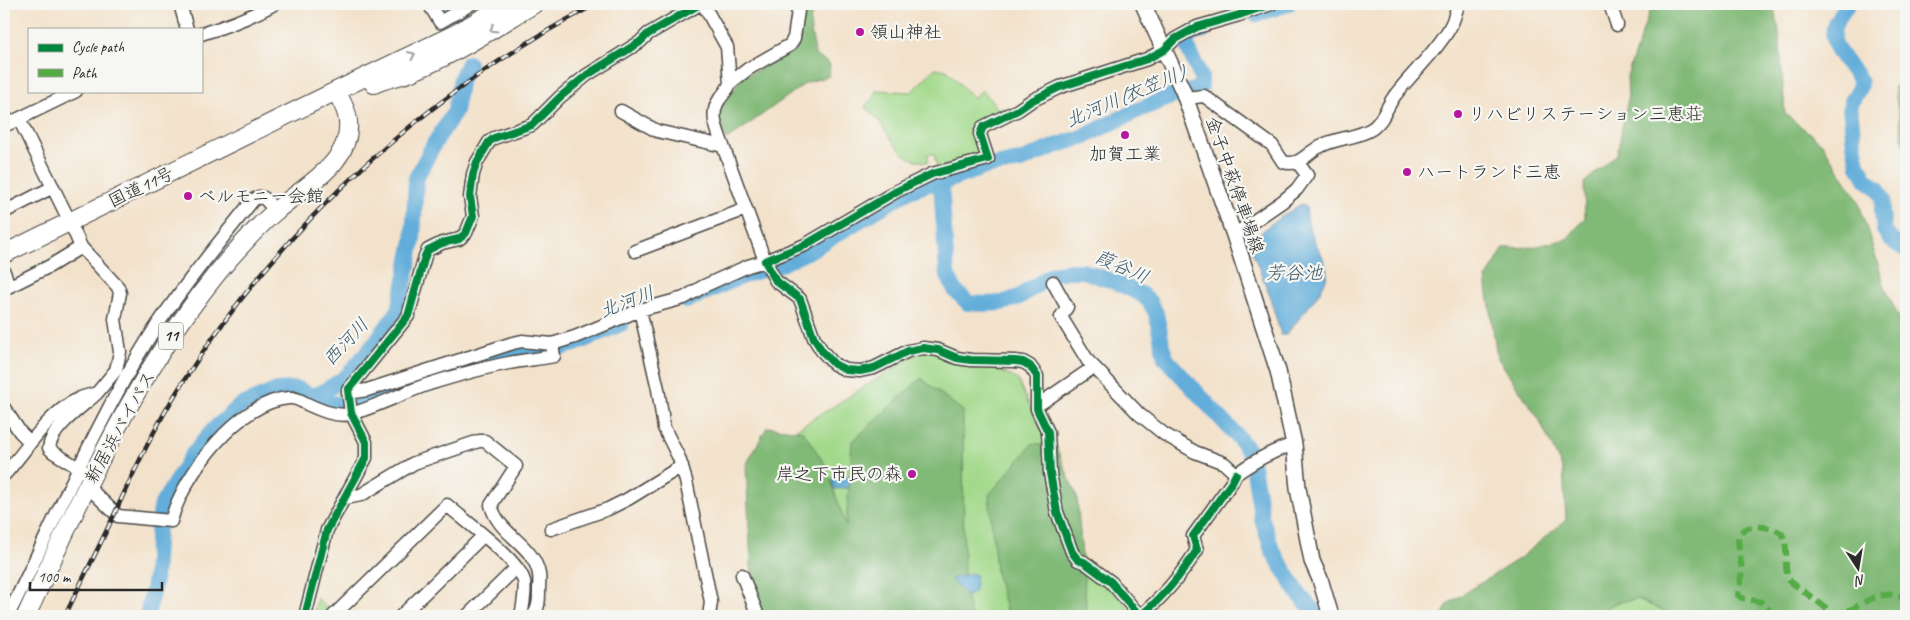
<svg xmlns="http://www.w3.org/2000/svg" width="1910" height="620" viewBox="0 0 1910 620" font-family="Caveat,'Klee One',sans-serif">
  <rect width="100%" height="100%" fill="#f6f6f2"/>
  <filter id="ink" filterUnits="userSpaceOnUse"><feTurbulence type="fractalNoise" baseFrequency=".02" numOctaves="2"/><feDisplacementMap in="SourceGraphic" scale="10" xChannelSelector="R" yChannelSelector="G"/><feConvolveMatrix kernelMatrix="1 2 1 2 8 2 1 2 1" color-interpolation-filters="sRGB"/></filter>
  <filter id="wash" filterUnits="userSpaceOnUse"><feTurbulence type="fractalNoise" baseFrequency=".0096" numOctaves="4" result="noise"/><feDisplacementMap in="SourceGraphic" scale="20" xChannelSelector="R" yChannelSelector="G"/><feGaussianBlur stdDeviation="1.12" result="paint"/><feColorMatrix in="noise" values="0 0 0 0 0 0 0 0 0 0 0 0 0 0 0 0 0 1.4 0 .05"/><feComposite in="paint" operator="in"/></filter>
  <g filter="url(#wash)">
    <rect width="100%" height="100%" fill="#f3e2cb"/>
    <path fill="#a2d98b" stroke="#66825b" d="M935,68L947,70L973,98L983,90L998,109L1003,108L1004,112L979,125L982,156L937,168L934,154H928V162C893,162 889,124 865,107L874,96L876,90L911,92Z
      M936,342L1017,379L1072,495L1079,555L1137,616H792L757,454Z
      M317,598L331,612L327,616H313Z
      M1638,599L1673,616H1600C1609,602 1622,601 1638,599Z"/>
    <path fill="#81b977" stroke="#567251" d="M802,4H817C804,22 814,35 815,55L830,64L829,76L806,83L727,140C716,118 718,109 733,90C736,86 738,86 738,80L791,53L796,48L795,45Z
      M1652,4H1773L1779,30L1785,114L1822,143L1858,200L1885,287L1906,333V616H1673L1638,599L1617,602L1606,608L1600,616H1442L1448,604L1520,558L1566,520L1563,470L1539,419L1497,357L1486,279L1504,248L1533,247L1567,239L1585,218L1584,183L1617,154L1628,99L1627,76Z
      M1906,74V159L1894,87Z
      M921,378L963,411L964,587L971,616H762L751,566L746,465L767,427L803,431L826,466L846,526L852,442Z
      M1033,443L1056,447L1077,497L1087,616H1004L1006,610L996,572L989,495Z"/>
    <path fill="#62adda" stroke="#466c82" d="M1301,204L1306,207C1307,214 1307,220 1309,227C1313,242 1327,259 1327,274C1328,287 1295,323 1286,335H1281L1269,294L1251,248L1255,238L1272,223Z
      M849,477V488L834,489L832,478Z
      M969,574H975L976,584L974,592L968,596L960,590L951,579Z"/>
    <g fill="none" stroke-linecap="round" stroke-linejoin="round">
      <path stroke="#62adda" stroke-width="16" d="M1848,4C1844,11 1838,17 1835,24C1827,46 1849,64 1860,80C1861,91 1852,97 1850,107L1854,144L1858,164L1866,179L1878,189L1883,199L1882,211L1884,230L1891,240L1906,250
        M440,6L460,16
        M1256,14L1288,4
        M941,183L947,274L955,290L968,303L985,304L1002,303L1019,297L1053,274L1067,271H1083L1115,282L1141,294L1149,301L1156,313L1165,358L1238,437L1251,454L1262,519L1272,550L1300,596L1313,610L1316,616
        M686,301L745,275L783,263L809,251L909,191L928,184L941,183L988,166L1021,161L1053,147L1085,136L1134,112L1170,97L1195,90L1201,86V77L1185,41L1192,34L1204,30
        M312,396L323,392L346,377L372,347L399,310L413,240L416,178L434,144L455,111L461,78L468,63
        M147,616L155,579L158,525L162,504L193,454L213,430L240,406L277,390L298,389L324,402L336,404L357,403L374,394L453,372L493,357L518,353L544,352L575,344L621,324"/>
    </g>
  </g>
  <g filter="url(#ink)">
    <g fill="none" stroke-linecap="round" stroke-linejoin="round">
      <defs>
        <path id="minor" d="M180,4L187,29
          M429,4L440,22L471,4
          M1610,4L1617,25
          M201,34C227,26 251,17 274,4
          M730,83L748,69L790,45L794,38L799,4
          M1185,98L1204,96L1272,145L1283,162C1299,167 1306,154 1319,147C1336,137 1357,139 1373,128C1384,120 1387,105 1396,94C1413,72 1435,53 1449,29C1454,21 1456,12 1458,4
          M621,111L657,131L723,146C718,131 709,115 719,100C723,94 728,90 730,83L727,47L703,4
          M19,119L70,222L81,247L118,287L120,293L115,319L120,352L116,370L97,393
          M4,126L76,91
          M4,212L53,187
          M1234,235L1283,201L1297,189L1307,175L1298,163
          M635,251L746,209
          M4,272L9,286
          M1053,282L1067,307L1061,317L1088,361L1094,367
          M4,289L50,266L81,247
          M640,310L658,389L664,428L679,458L686,481L711,602L709,616
          M348,393L367,390L513,343L522,341L552,344L575,337L640,310L684,298L704,286L748,266L765,261L723,146
          M1038,405L1094,367L1139,414L1164,434L1195,452L1224,463L1236,474C1254,461 1272,451 1294,444
          M4,408L20,432L30,442
          M1236,474L1232,482L1193,536L1197,550C1182,574 1162,598 1140,616L1111,582L1084,562L1078,560L1072,552L1057,512L1050,473L1048,432L1037,409V376L1030,366L1023,362L1015,361L971,360L957,358L938,350L923,348L908,351L874,368L860,371L846,370L834,364L822,351L814,338L800,299L776,281L765,261L805,245L897,191L932,174L988,159L980,134L983,127L1018,110L1031,101L1060,87L1147,59L1164,50L1175,39L1197,27L1239,15L1271,4
          M4,475C27,450 46,415 78,399C84,396 91,395 97,393C82,407 51,428 49,448L53,452L85,472
          M87,486L118,516L171,521C183,475 239,401 289,398C296,397 301,401 307,404C320,410 336,417 350,414C377,407 402,393 429,384C455,376 482,368 509,363C524,360 539,359 554,356L552,344
          M346,498L361,495L414,463L479,441H485L516,466L491,505C499,536 533,543 539,574C540,579 539,585 539,590C539,600 539,608 533,616
          M551,529L608,509L628,499L682,466
          M742,575L758,616
          M8,616C54,523 95,424 150,336C181,288 218,244 253,200L259,197L264,198L276,211
          M305,616L327,530L366,458V442L351,413L348,390L408,316L425,256L428,250L442,243L459,239L466,233L473,216L470,197L473,174L477,162L489,142L494,138L532,125L560,97L587,75L640,42L648,34L700,4
          M333,616L447,505C466,522 518,559 524,581C526,592 523,606 521,616
          M401,616L483,536
          M467,616L513,571L518,569"/>
        <path id="major" d="M1143,4L1183,91L1234,235L1278,371L1294,444L1298,488L1312,561L1320,579L1331,616"/>
        <path id="highway" d="M374,84C386,78 399,77 411,72C455,54 494,28 534,4
          M4,254L336,91L455,34L507,4
          M26,616C84,492 139,364 229,259C244,242 260,224 277,210C305,185 357,161 347,115C345,107 340,98 336,91"/>
      </defs>
      <use href="#minor" stroke="#494643" stroke-width="15"/>
      <use href="#major" stroke="#494643" stroke-width="18"/>
      <use href="#highway" stroke="#494643" stroke-width="20"/>
      <use href="#minor" stroke="#fff" stroke-width="12"/>
      <use href="#major" stroke="#fff" stroke-width="15"/>
      <use href="#highway" stroke="#fff" stroke-width="18"/>
      <defs>
        <path id="rail" d="M65,616C81,582 98,549 114,515C135,469 156,424 183,382C284,222 429,91 596,4"/>
      </defs>
      <use href="#rail" stroke="#2b2b2b" stroke-width="4.5"/>
      <use href="#rail" stroke="#f6f6f2" stroke-width="2.5" stroke-dasharray="8" stroke-linecap="butt"/>
      <path stroke="#54ab44" stroke-width="6" stroke-dasharray="12 6" stroke-linecap="butt" d="M1775,616L1761,602L1742,598L1738,595L1742,571L1738,541C1740,521 1769,525 1781,533C1792,549 1780,568 1791,582L1833,613L1837,615L1842,614C1866,603 1879,588 1906,598"/>
      <defs>
        <path id="cycleway" d="M1236,474L1232,482L1193,536L1197,550C1182,574 1162,598 1140,616L1111,582L1084,562L1078,560L1072,552L1057,512L1050,473L1048,432L1037,409V376L1030,366L1023,362L1015,361L971,360L957,358L938,350L923,348L908,351L874,368L860,371L846,370L834,364L822,351L814,338L800,299L776,281L765,261L805,245L897,191L932,174L988,159L980,134L983,127L1018,110L1031,101L1060,87L1147,59L1164,50L1175,39L1197,27L1239,15L1271,4
          M305,616L327,530L366,458V442L351,413L348,390L408,316L425,256L428,250L442,243L459,239L466,233L473,216L470,197L473,174L477,162L489,142L494,138L532,125L560,97L587,75L640,42L648,34L700,4"/>
      </defs>
      <use href="#cycleway" stroke="#f6f6f2" stroke-width="11"/>
      <use href="#cycleway" stroke="#00873e" stroke-width="8"/>
    </g>
    <defs><path id="oneway-chevron" d="M-2-3.5L2.5 0L-2 3.5" fill="none" stroke-width="1.6" stroke-linecap="round" stroke-linejoin="round" transform="scale(1.25)"/></defs>
    <g stroke="#a0a0a0">
      <use href="#oneway-chevron" transform="translate(493 29) rotate(149)"/>
      <use href="#oneway-chevron" transform="translate(412 55) rotate(-25)"/>
    </g>
  </g>
  <g fill="#b5179e" stroke="#f6f6f2" stroke-width="2">
    <circle cx="860" cy="32" r="5"/>
    <circle cx="1458" cy="114" r="5"/>
    <circle cx="1125" cy="135" r="5"/>
    <circle cx="1407" cy="172" r="5"/>
    <circle cx="188" cy="196" r="5"/>
    <circle cx="912" cy="474" r="5"/>
  </g>
  <g text-anchor="middle" dominant-baseline="central" stroke-width="4.5" stroke-linejoin="round" paint-order="stroke">
    <rect fill="#f6f6f2" stroke="#686867" stroke-width="1" x="158.5" y="322.5" width="25" height="27" rx="4"/>
    <g font-size="16" font-weight="bold" fill="#2b2b2b">
      <text x="171" y="336">11</text>
    </g>
    <g font-size="18" fill="#2b2b2b" stroke="#f6f6f2" text-anchor="start">
      <text x="870" y="32">領山神社</text>
      <text x="1468" y="114">リハビリステーション三恵荘</text>
      <text x="1125" y="154" text-anchor="middle">加賀工業</text>
      <text x="1417" y="172">ハートランド三恵</text>
      <text x="198" y="196">ベルモニー会館</text>
      <text x="902" y="474" text-anchor="end">岸之下市民の森</text>
    </g>
    <g font-size="18" fill="#2b2b2b" stroke="#f6f6f2">
      <text transform="translate(1235 185) rotate(71)">金子中萩停車場線</text>
      <text transform="translate(141 187) rotate(-26)">国道11号</text>
      <text transform="translate(120 427) rotate(-61)">新居浜バイパス</text>
    </g>
    <g font-size="19" font-style="italic" fill="#3e5868" stroke="#f6f6f2">
      <text transform="translate(1125 97) rotate(-23)">北河川(衣笠川)</text>
      <text transform="translate(1122 267) rotate(24)">葭谷川</text>
      <text x="1294" y="273">芳谷池</text>
      <text transform="translate(627 302) rotate(-21)">北河川</text>
      <text transform="translate(346 342) rotate(-47)">西河川</text>
    </g>
  </g>
  <rect width="1910" height="620" fill="none" stroke="#f6f6f2" stroke-width="20"/>
  <rect x="28" y="28" width="175" height="65" fill="#f6f6f2" stroke="#a5a5a2"/>
  <rect x="38" y="44" width="25" height="8" fill="#00873e" stroke="#a5a5a2"/>
  <text x="72" y="52" font-size="15" fill="#2b2b2b">Cycle path</text>
  <rect x="38" y="69" width="25" height="8" fill="#54ab44" stroke="#a5a5a2"/>
  <text x="72" y="78" font-size="15" fill="#2b2b2b">Path</text>
  <g transform="translate(1858 568) rotate(168)" stroke="#f6f6f2" stroke-width="4" paint-order="stroke">
  <path d="M0-4L9 19L0 12L-9 19Z" fill="#2b2b2b"/>
  <text y="-8" font-size="14" font-weight="bold" text-anchor="middle" fill="#2b2b2b">N</text>
  </g>
  <path d="M30 582v8h132v-8" fill="none" stroke="#2b2b2b" stroke-width="2.5"/>
  <text x="38" y="582" font-size="15" fill="#2b2b2b" stroke="#f6f6f2" stroke-width="4" paint-order="stroke">100 m</text>
</svg>
